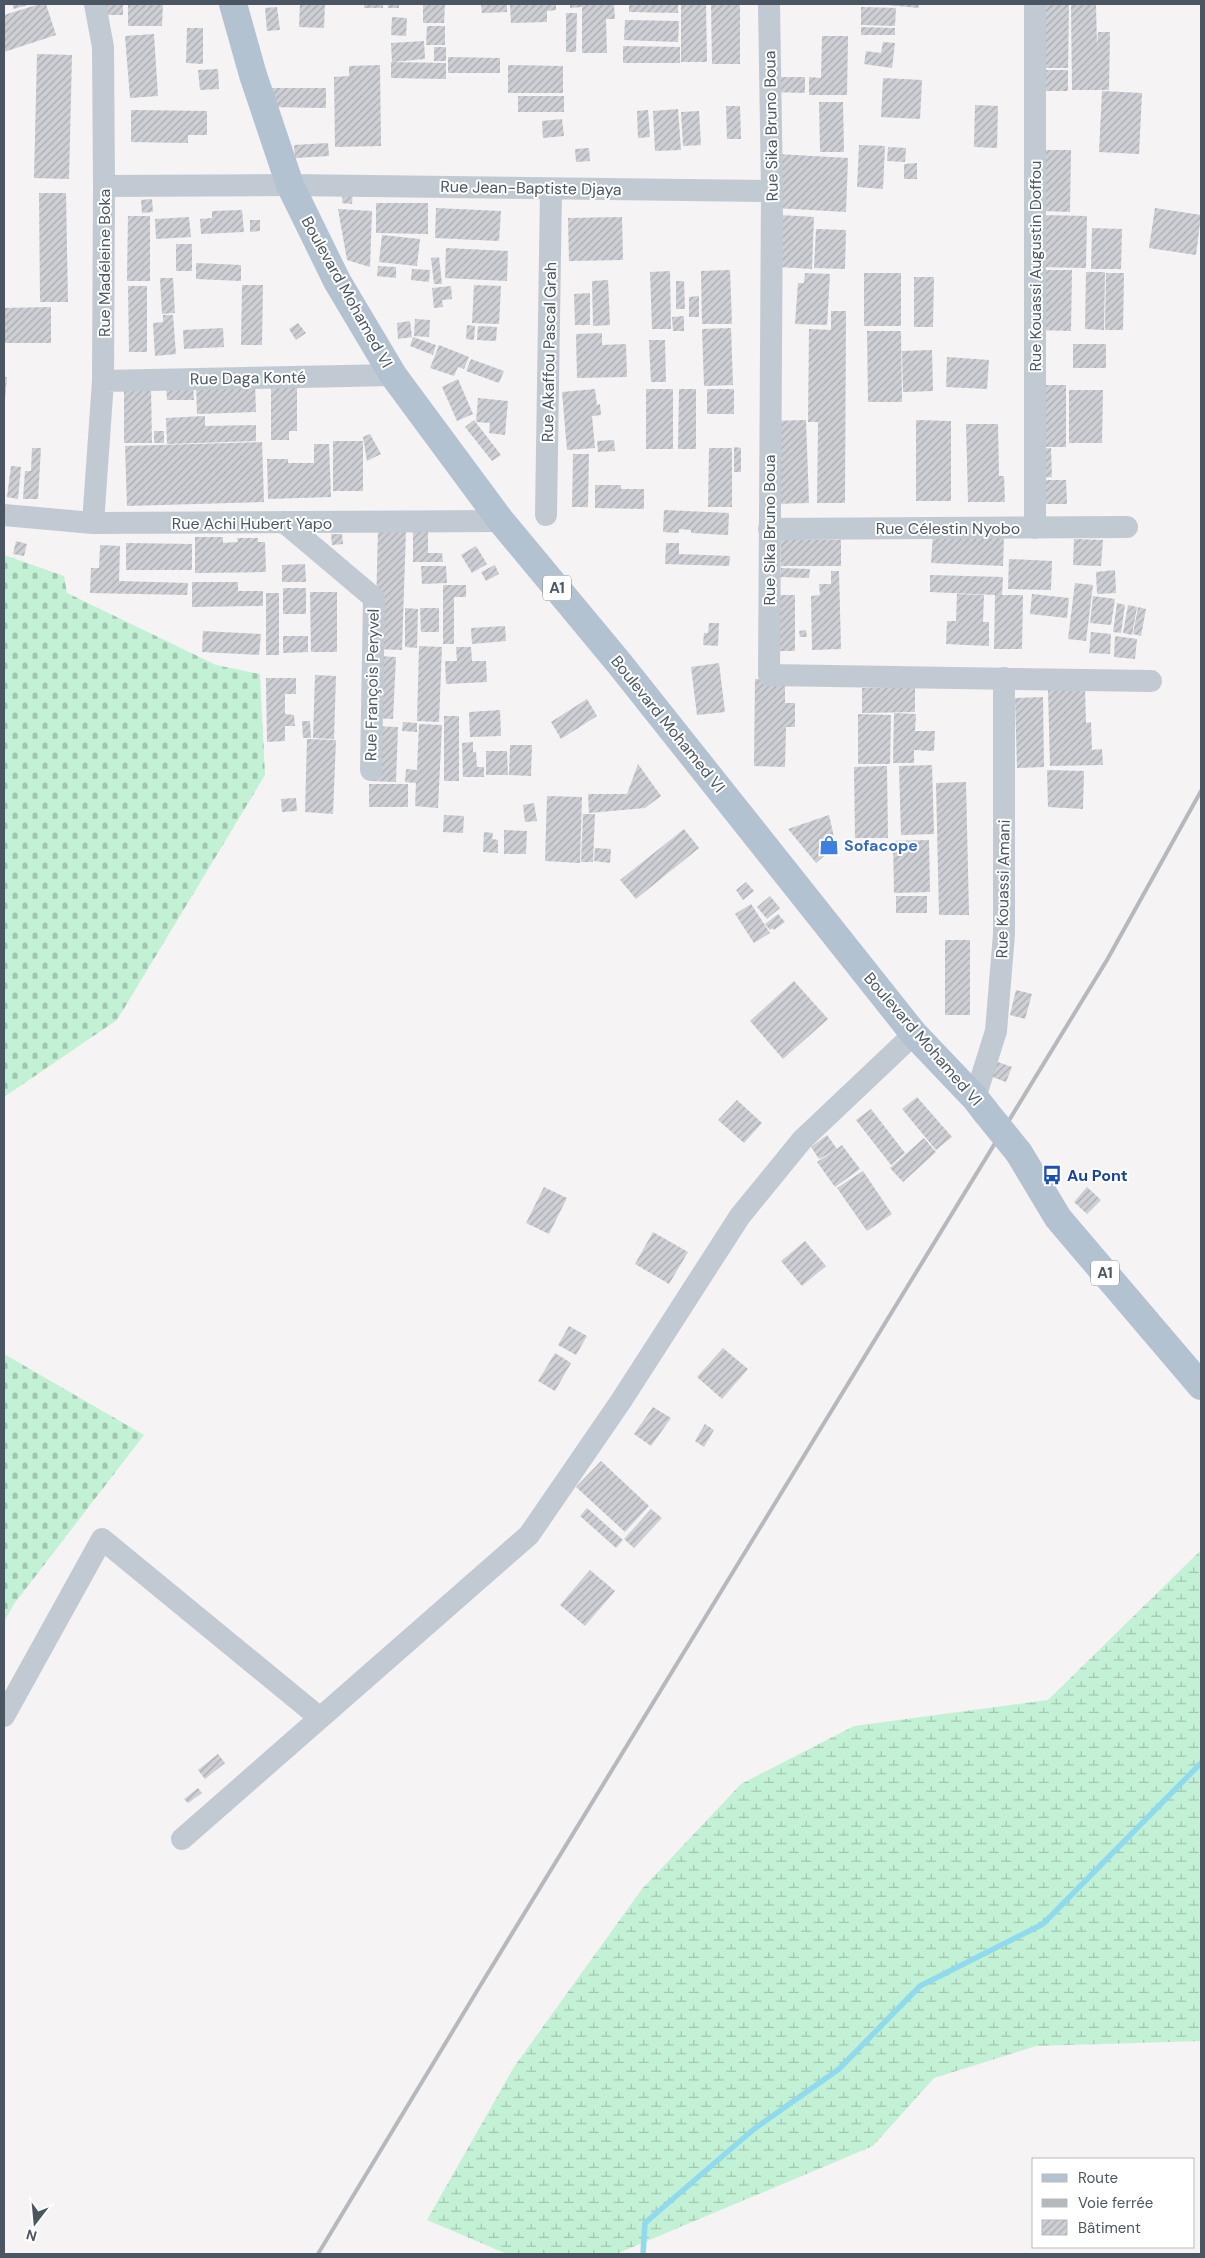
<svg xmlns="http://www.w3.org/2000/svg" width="1205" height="2258" viewBox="0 0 1205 2258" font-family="'DM Sans',sans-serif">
  <defs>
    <pattern id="wetland-marsh" width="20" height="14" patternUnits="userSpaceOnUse" patternTransform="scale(1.25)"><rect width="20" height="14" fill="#c3f1d5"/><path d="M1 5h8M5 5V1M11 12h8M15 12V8" fill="none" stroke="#a0c6b0"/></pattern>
    <pattern id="cemetery-stones" width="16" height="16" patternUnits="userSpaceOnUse" patternTransform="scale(1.25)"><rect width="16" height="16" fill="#c3f1d5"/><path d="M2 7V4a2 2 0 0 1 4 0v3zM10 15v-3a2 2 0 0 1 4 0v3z" fill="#a0c6b0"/></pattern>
    <pattern id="building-hatch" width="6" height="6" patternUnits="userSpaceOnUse" patternTransform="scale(1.25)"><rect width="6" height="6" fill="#cdcfd5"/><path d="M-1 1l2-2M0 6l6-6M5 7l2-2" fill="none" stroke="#a8abb0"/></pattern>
  </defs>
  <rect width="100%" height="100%" fill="#f5f3f3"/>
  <path fill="url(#wetland-marsh)" d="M1199,1552L1201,1553V2041L1036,2046L934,2078L873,2146L616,2254H507L427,2220L514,2067L642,1889L741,1784L854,1726L1048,1700Z"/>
  <path fill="url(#cemetery-stones)" d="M4,555L64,576L67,593L216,665L260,674L265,775L117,1020L4,1097Z
    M4,1354L144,1435L14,1604L4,1622Z"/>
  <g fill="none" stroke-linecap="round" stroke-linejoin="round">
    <path stroke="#90daee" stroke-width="5.5" d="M643,2254L645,2223L754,2129L839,2069L920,1986L1043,1924L1201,1763"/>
  </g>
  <path fill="url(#building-hatch)" d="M12,4H31L14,9Z
    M40,4H46L56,35L4,52V15Z
    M101,4H123V15H101Z
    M128,4H163L162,26H128Z
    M300,4H325L324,28L299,27Z
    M364,4H383V8H364Z
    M388,4H399V8H388Z
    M423,4H445L444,23H423Z
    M481,4H507V12L482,13Z
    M510,4H556V10L547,11V22L511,23Z
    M570,4H614L615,19H606L607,53H582V7L570,8Z
    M629,4H678V13L629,12Z
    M681,4H706L707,62H681Z
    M711,4H740V64H712Z
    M877,4H919V8Z
    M1040,4H1069L1068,68H1040Z
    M1071,4H1096L1097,46L1098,32H1110L1109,90H1072Z
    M277,7L280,30L267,31L265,8Z
    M861,7L896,8L895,26L861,25Z
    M566,13H577L576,52H566Z
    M392,17L407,18L406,36L391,35Z
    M625,20L679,21L678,42L624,40Z
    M427,26H445V45H426Z
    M861,27L895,28V35H861Z
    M187,28H203V64L186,63Z
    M154,34L158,96L130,98L125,36Z
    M822,36H848L847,95H809V77L821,78Z
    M424,41L425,59L392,62L391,43Z
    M883,42L895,43L892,68L864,64L866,51L881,53Z
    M623,46L680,47V63H623Z
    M434,47H446V61H434Z
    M37,54L72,55L69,179L34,178Z
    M448,57L500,58V73H448Z
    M391,62L446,63V79L391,78Z
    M380,65L381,146L335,147L334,77L349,76V66Z
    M508,65L563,66V93H508Z
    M218,69L219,89L200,90L198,70Z
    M1040,70H1068V91H1040Z
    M773,77H805V93L772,92Z
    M883,78L922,80L920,119L881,117Z
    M269,88H326V108L268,107Z
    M1102,91L1142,93L1139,154L1099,152Z
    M518,96H564V112H518Z
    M819,102H843L844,152H820Z
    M975,105L998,106L997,148L974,147Z
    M726,106H740L741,139H727Z
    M678,109L681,150L655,151L653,111Z
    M131,110L207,111V135H188V143L131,142Z
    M648,110L650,137L638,138L637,111Z
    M699,111L701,145L683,146L681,112Z
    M562,119L564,136L543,138L542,121Z
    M328,143L329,156L295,158L294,145Z
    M859,145L885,146L883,189L857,187Z
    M888,147L906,148L905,162L887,161Z
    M589,148L590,161L576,162L575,149Z
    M1043,150H1071L1070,212L1042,211Z
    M778,154L848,158L846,212L775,208Z
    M917,163V179H904V164Z
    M343,189L353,190L352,204L342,203Z
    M39,193H66L68,302H40Z
    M152,199L153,212L142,213L141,200Z
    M376,203H428V234L376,233Z
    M436,208L501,211L499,241L435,238Z
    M1155,208L1201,215L1196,255L1149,248Z
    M338,209L372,211L370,267L347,260Z
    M242,210L244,232L201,234L200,219L212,218V211Z
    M780,215L814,217L812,269L778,267Z
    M1039,215L1087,216L1086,268L1038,267Z
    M128,216H150V281H127Z
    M189,217L191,237L156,239L155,219Z
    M622,217L623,260L569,261L568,218Z
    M250,220H260V231L250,232Z
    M1092,228L1122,229L1121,269H1091Z
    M816,229L846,230L845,269L814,268Z
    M382,235L420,239L417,266L379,262Z
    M176,244H192V271H176Z
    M446,248L508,251L507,281L445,278Z
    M439,257L442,284H434L431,258Z
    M196,263L241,265V281L196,279Z
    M378,266L396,267V278L377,276Z
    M412,269L430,270L429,282L411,280Z
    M730,270L732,324H702L701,271Z
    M1039,270H1072L1071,331L1038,330Z
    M670,271L671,329H652L650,272Z
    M1086,272H1105L1104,330L1085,329Z
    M805,273L830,274L827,325L795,324L798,283H804Z
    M864,273H901V326H864Z
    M1106,273H1124L1123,330H1105Z
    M914,277H934L933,327H914Z
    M160,278H173L175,313L162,314Z
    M608,280L610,325L593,326L592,281Z
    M676,281H684L685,309H676Z
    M242,285H263L262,345H241Z
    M474,285L501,286L499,324L472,323Z
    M128,286H147V352H129Z
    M451,286L452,299L442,300L443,307L434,308L432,288Z
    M590,293V325H575L574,294Z
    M699,296V317H689V297Z
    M51,307V343H4V308Z
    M831,311H846L845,503H817L818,422H808L809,329L831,330Z
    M163,315H173L176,354L155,356L153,323L163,322Z
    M684,316V331H673L672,317Z
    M415,319L430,320L429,337L414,336Z
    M410,321L412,337L398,339L397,323Z
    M298,323L306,333L296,340L289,329Z
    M467,325L475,326L474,340L466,339Z
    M478,326L497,327L496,341L477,340Z
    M223,328L224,347L184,349L183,330Z
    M731,328L733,385L704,386L702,329Z
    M867,331H901L902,402H868Z
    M602,333V345L626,344L627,377L577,378L576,334Z
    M413,337L436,345L433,355L410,346Z
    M649,340H665L666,382H651Z
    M1073,344H1106V368H1073Z
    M439,345L469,357L464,369L458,367L454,376L430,368Z
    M932,350L933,391L903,392L902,351Z
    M947,357L989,360L987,389L946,387Z
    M471,359L504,371L499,383L466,371Z
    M4,377H7L5,400H4Z
    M458,379L473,414L457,421L442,387Z
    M255,383L256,412L197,414L196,385Z
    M271,383H297V431H289V440H271Z
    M1039,385H1066V447H1039Z
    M193,386L194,400H167L166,387Z
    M124,388H151L152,443H124Z
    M595,389L597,405L600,404L601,415L592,416L595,448L567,450L562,392Z
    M646,389H673V449H646Z
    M679,389H696V449H678Z
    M707,389H734V414H707Z
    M1069,390H1103L1102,443H1069Z
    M478,398L508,401L505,435L489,433L490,423L476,422Z
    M205,416V426L256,425V441L167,444L166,418Z
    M474,420L501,455L492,461L465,427Z
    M806,420L809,503L773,504L770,421Z
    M916,420L951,421V501H916Z
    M966,424H998L999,476H1004L1005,502H968Z
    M154,431H164V443H154Z
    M370,434L381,454L367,461L363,437Z
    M614,440L615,451L598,452L597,441Z
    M333,441H363V491H333Z
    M262,442L264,502L127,506L125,446Z
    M314,444H329L331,497L268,499L267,459H288V463H314Z
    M734,447L741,448V472H734Z
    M32,448H41L38,499H23L25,471H31Z
    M709,448H732V507H708Z
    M1051,448L1052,477L1040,478L1039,449Z
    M573,454H589L588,507H572Z
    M11,466L21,467L18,499L7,497Z
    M1039,480H1066L1067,504H1039Z
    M595,485H621V489H644V509L595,508Z
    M664,510L729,513L728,535L691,533V530L679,529V533L663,532Z
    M413,526H428V553H442L443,562H413Z
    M378,528L406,529L402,650L375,649Z
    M933,533L1004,536L1003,566L931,563Z
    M331,534H342L343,544L332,545Z
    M195,537H223V543L238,542L237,538H258V542H265L266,572L195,573Z
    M781,539L841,540V566H781Z
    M1074,539L1103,540L1101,566L1073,565Z
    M16,541L27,544L24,556L13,554Z
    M126,543L192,544V570H126Z
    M666,543H679V554L730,556L729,566L665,564Z
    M100,545L120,546L119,581L188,583L187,595L90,593L91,568H99Z
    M476,546L487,564L472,573L461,555Z
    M1009,559L1052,561L1051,590L1008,589Z
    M305,564L306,582H282V565Z
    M495,565L499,574L486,581L481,572Z
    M421,566H446L447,583L422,584Z
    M781,568L810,569L809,578L780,577Z
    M1115,570L1116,593L1097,594L1096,572Z
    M831,571H839L841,649L812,650L811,596L820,595L819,584H831Z
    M930,575L1003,577L1002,595H1023L1022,649H994L995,595L930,592Z
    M192,582H238V591H263V606L192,607Z
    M1075,583L1093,585L1086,641L1068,639Z
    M443,585H466V597H454V644H443Z
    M283,588H306V614H283Z
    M310,592H337V652H311Z
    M266,593H279V655H266Z
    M957,594L984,595L983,622H989V646L946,644L947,621H956Z
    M1032,594L1069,598L1067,618L1030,614Z
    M770,595H795V651H776Z
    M1093,596L1115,599L1111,625L1090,623Z
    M1117,603L1125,605L1121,633L1113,632Z
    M1128,605L1137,607L1132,635L1123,633Z
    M1138,607L1146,609L1141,636L1133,634Z
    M405,608L418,609L417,648L405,647Z
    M420,608H439V632H421Z
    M709,623H719L718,646L703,645L704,633H708Z
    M505,626L506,641L472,644L471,628Z
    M806,630L807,637H800L799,631Z
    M203,631L261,634L259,655L202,652Z
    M1091,632L1111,634L1110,654L1089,653Z
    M283,636H308V652L283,653Z
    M1115,636L1137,639L1135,659L1114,657Z
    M419,646L442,647L439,722L417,721Z
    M456,647H471L472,661H486L487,682L446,684L445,661H457Z
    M378,656L396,657L393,719L375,718Z
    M719,663L725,712L697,715L691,667Z
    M315,675L336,676L334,739L313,738Z
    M266,678H296V694H285V714L294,715L295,726H285V741L267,742Z
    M755,679L785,680V703H795V727H786L785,767L754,766Z
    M915,687V712L862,713V688Z
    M1085,689L1086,723L1091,722L1092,750L1102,749L1103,765L1050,766L1048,690Z
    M1043,697L1044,767L1017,768L1015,698Z
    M587,699L597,716L561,739L551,722Z
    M500,710L501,736L470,737L469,712Z
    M894,713L916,714L915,731H935L934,751L914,750V763H893Z
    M858,714L891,715L890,764H858Z
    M444,716H459V781H444Z
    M302,721H310L311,738H303Z
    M403,722L417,723V732L402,731Z
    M419,724L442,725L438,808L415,806L416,783L405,782L406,769L417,770Z
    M373,726L398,727L396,782L371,781Z
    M307,739L336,740L333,814L305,812Z
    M473,742V752H476L477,767H484V777H463L462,743Z
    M510,745H532L531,776L509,775Z
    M486,751H507L508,775H486Z
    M638,764L661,796L645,808L589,813L588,794H627Z
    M932,765L934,834L901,835L899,766Z
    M887,766L888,838H855L854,767Z
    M1047,770L1084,771L1083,809L1048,807Z
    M966,782L969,915H939L936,783Z
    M369,784H408V807H369Z
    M547,796L582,797L580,863L545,861Z
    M296,798L297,811L282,812L281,799Z
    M534,803L537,821L525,822L523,805Z
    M583,814H595L593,862H581Z
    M444,815L464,816L463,833L443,832Z
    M829,815L836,846L816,863L788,829Z
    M684,829L699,848L636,899L620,880Z
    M504,830L527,831L526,854H504Z
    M484,832L493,833L492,839L498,840V853L483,852Z
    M929,840L930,892L894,893L893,841Z
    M595,848L611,849L610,863L594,861Z
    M746,882L754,891L743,900L736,890Z
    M770,896L780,908L767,919L757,907Z
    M896,896H927V913H896Z
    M751,904L770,933L754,943L735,914Z
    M778,914L785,922L774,930L773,928L770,930L765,924Z
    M945,940H970V1015H945Z
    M794,981L828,1019L783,1059L750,1021Z
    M1016,990L1032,994L1025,1019L1010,1015Z
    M995,1061L1012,1067L1006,1082L990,1076Z
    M917,1097L952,1137L936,1150L902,1109Z
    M737,1100L762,1123L744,1143L718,1120Z
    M871,1109L905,1153L891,1165L856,1120Z
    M827,1135L837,1149L842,1145L860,1169L835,1187L817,1162L834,1151L819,1159L811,1147Z
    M924,1138L936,1152L903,1182L890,1168Z
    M863,1171L892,1214L867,1231L837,1188Z
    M544,1187L567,1198L549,1234L526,1223Z
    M1087,1187L1101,1200L1087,1214L1074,1202Z
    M653,1232L688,1252L669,1284L635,1264Z
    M805,1241L826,1266L802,1286L781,1261Z
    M569,1326L587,1336L576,1355L558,1345Z
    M723,1348L748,1369L722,1399L697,1377Z
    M555,1353L571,1363L555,1391L538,1381Z
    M653,1407L671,1418L651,1446L634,1434Z
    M705,1424L714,1430L704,1447L695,1441Z
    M601,1461L649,1506L625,1532L576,1487Z
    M587,1508L623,1540L616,1548L580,1516Z
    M651,1509L662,1518L634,1548L624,1539Z
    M590,1570L615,1591L585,1626L560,1605Z
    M218,1754L225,1763L205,1779L198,1770Z
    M198,1788L202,1793L188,1803L184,1799Z"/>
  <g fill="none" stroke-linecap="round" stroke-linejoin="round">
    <path stroke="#c1cad2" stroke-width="22" d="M769,4L772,191L769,675L1151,681
      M104,186L290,185L772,191
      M103,381L393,375
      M4,515L93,523L501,521
      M546,515L551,189
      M284,522L374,598L371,770
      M93,523L103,381L104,186L103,47L95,4
      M1035,528V4
      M769,529L1127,527
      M975,1098L996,1031L1004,934V678
      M4,1716L102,1539L320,1718
      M182,1839L529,1535L621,1401L740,1216L802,1140L914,1034"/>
    <path stroke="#b3c2d1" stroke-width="28" d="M233,4L253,75L290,185L337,281L393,375L501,521L619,663L914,1034L975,1098L985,1111
      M1019,1153L1058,1218L1201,1386"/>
    <path stroke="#b5b8bd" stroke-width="4" d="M318,2254L480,1986L1107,960L1201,791"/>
    <path stroke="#b3c2d1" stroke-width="28" d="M985,1111L1019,1153"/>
  </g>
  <defs>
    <symbol id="shop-bare" viewBox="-9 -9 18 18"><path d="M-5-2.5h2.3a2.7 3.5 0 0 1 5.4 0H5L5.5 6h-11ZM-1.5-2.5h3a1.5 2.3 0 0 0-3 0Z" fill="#3f7fe0" stroke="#fff" stroke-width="2.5" paint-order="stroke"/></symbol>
    <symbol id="bus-bare" viewBox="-9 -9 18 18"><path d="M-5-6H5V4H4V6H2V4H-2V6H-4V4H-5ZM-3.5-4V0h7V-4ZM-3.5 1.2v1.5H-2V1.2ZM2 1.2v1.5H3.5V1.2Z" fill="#1a4fb4" stroke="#fff" stroke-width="2.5" paint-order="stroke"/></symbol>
  </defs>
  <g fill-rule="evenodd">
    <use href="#shop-bare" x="815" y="831" width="28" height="28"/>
    <use href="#bus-bare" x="1038" y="1161" width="28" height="28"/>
  </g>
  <g text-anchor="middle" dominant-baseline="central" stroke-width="4" stroke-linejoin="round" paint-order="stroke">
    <g fill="#fff" stroke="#808990" stroke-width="1">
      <rect x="543" y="575.5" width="28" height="25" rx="4"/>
      <rect x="1091" y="1260.5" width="28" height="25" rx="4"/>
    </g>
    <g font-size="15" font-weight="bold" fill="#4a5661">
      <text x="557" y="588">A1</text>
      <text x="1105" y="1273">A1</text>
    </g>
    <g font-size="16" fill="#4a5661" stroke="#fff">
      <text transform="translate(771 126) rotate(-91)">Rue Sika Bruno Boua</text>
      <text transform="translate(531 188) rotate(1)">Rue Jean-Baptiste Djaya</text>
      <text transform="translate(104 263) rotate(-90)">Rue Madéleine Boka</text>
      <text transform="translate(1035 266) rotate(-90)">Rue Kouassi Augustin Doffou</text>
      <text transform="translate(347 292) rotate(61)">Boulevard Mohamed VI</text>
      <text transform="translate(549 352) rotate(-89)">Rue Akaffou Pascal Grah</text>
      <text transform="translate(248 378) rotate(-1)">Rue Daga Konté</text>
      <text x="252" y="523">Rue Achi Hubert Yapo</text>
      <text x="948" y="528">Rue Célestin Nyobo</text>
      <text transform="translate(769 530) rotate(-90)">Rue Sika Bruno Boua</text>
      <text transform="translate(372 685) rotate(-89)">Rue François Peryvel</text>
      <text transform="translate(668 724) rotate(51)">Boulevard Mohamed VI</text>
      <text transform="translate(1003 889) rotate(-89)">Rue Kouassi Amani</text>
      <text transform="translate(923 1039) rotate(49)">Boulevard Mohamed VI</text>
    </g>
    <g font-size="16" font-weight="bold" fill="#366cbe" stroke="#fff" text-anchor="start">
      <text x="844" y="845">Sofacope</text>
    </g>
    <g font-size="16" font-weight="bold" fill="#164399" stroke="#fff" text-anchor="start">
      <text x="1067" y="1175">Au Pont</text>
    </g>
  </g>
  <rect width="1205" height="2258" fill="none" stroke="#4a5661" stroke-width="10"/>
  <rect x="1032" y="2158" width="162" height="90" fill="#ffffff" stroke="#b7bbc0"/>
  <rect x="1042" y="2174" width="25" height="8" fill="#b3c2d1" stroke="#b7bbc0"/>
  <text x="1078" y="2183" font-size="15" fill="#4a5661">Route</text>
  <rect x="1042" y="2199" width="25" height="8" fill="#b5b8bd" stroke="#b7bbc0"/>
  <text x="1078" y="2208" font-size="15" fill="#4a5661">Voie ferrée</text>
  <rect x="1042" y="2220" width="25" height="15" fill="url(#building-hatch)" stroke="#b7bbc0"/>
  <text x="1078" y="2233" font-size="15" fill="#4a5661">Bâtiment</text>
  <g transform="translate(35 2223) rotate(196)" stroke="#ffffff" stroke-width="4" paint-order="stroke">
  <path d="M0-4L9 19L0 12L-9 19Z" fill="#4a5661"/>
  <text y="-8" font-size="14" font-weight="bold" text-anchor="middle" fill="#4a5661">N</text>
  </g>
</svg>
